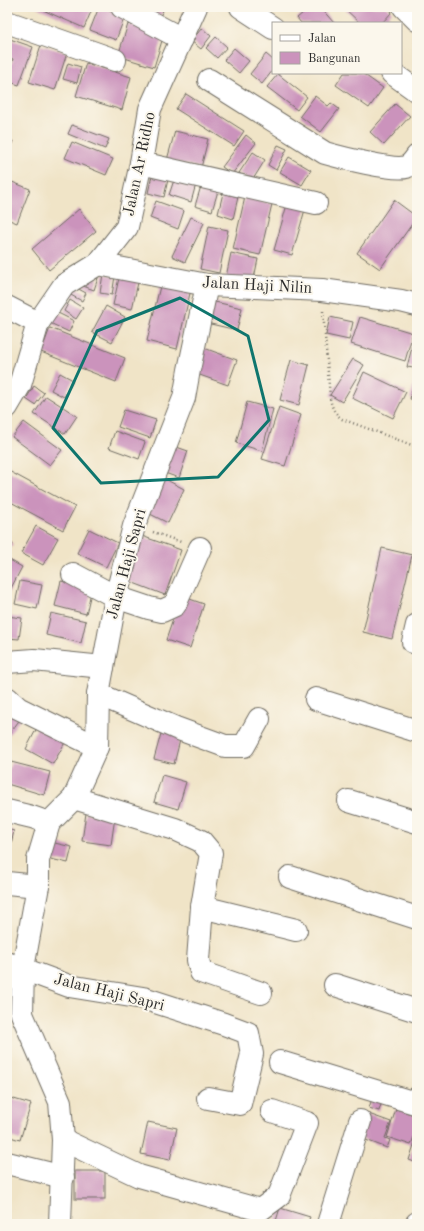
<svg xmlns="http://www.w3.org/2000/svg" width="424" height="1231" viewBox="0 0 424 1231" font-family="'Old Standard TT',serif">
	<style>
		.building { fill: #cb93bc }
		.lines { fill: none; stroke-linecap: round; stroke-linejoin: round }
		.minor-casing { stroke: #706c62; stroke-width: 24 }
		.path { stroke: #706c62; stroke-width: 2.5; stroke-dasharray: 1 3; stroke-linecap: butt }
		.minor { stroke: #fff; stroke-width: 22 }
		.marked { fill: none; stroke: #0f766e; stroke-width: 3; stroke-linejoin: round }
		.labels { text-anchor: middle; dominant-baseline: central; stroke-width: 4; stroke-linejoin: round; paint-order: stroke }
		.street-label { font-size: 16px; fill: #2b2b2b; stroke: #fbf7ec }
	</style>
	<rect width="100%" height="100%" fill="#fbf7ec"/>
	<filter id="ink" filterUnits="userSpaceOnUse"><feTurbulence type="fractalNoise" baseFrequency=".025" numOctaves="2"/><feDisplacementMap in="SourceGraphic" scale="8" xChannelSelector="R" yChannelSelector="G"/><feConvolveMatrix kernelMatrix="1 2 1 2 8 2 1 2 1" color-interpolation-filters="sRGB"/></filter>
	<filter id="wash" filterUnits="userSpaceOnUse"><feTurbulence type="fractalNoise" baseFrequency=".012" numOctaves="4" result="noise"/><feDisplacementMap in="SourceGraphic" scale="16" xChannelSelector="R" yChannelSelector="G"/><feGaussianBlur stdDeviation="0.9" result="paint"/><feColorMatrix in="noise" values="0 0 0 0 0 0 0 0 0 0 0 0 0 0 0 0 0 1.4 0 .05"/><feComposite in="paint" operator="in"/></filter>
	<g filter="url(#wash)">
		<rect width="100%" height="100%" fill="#f0e4c7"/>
		<g id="blocks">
			<g class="building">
				<polygon points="36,7 93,7 84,28"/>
				<polygon points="99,7 102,7 125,16 116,40 90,30"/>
				<polygon points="144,7 165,7 160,16"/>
				<polygon points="286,7 295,7 292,11"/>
				<polygon points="310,7 320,7 334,23 301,23 297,18"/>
				<polygon points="343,7 387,7 392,12 382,23 360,23"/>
				<polygon points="128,24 164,34 154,67 118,56"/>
				<polygon points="202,28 211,36 201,49 191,41"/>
				<polygon points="216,37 227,47 217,58 206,48"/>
				<polygon points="7,38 33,47 19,85 7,81 7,76 13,59 7,57"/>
				<polygon points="41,45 67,53 55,90 29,82"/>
				<polygon points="234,48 249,61 239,73 224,60"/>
				<polygon points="266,54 273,60 273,70 262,84 250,74"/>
				<polygon points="68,63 81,67 77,83 63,79"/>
				<polygon points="86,63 131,77 122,110 76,96"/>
				<polygon points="344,73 362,73 383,88 369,108 336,85"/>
				<polygon points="278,74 307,97 297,110 267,87"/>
				<polygon points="186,94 244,131 234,146 176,109"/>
				<polygon points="315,96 328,106 331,103 339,109 321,132 300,116"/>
				<polygon points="395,104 410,116 384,145 370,132"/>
				<polygon points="72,125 109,139 105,149 68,134"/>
				<polygon points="175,131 208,139 201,168 167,160"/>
				<polygon points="246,135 256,143 232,174 222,167"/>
				<polygon points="7,139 13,141 7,155"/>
				<polygon points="72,142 113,159 106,175 65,158"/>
				<polygon points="278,145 287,149 276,170 268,165"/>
				<polygon points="253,152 265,160 252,181 239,173"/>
				<polygon points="289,157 311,170 302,185 280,172"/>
				<polygon points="153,171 169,175 164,197 148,193"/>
				<polygon points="175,177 196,184 191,202 169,195"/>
				<polygon points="7,180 30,189 17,223 7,219"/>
				<polygon points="201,186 218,191 212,211 195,206"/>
				<polygon points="223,193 238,197 233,219 218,214"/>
				<polygon points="245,197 272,204 260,255 233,249"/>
				<polygon points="394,200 417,217 380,269 357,253"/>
				<polygon points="156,201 184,211 178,229 150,218"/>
				<polygon points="288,201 306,206 292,255 274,250"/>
				<polygon points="79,209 96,231 49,270 32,249"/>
				<polygon points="191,217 204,223 185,262 172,256"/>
				<polygon points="209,226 228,230 219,273 200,269"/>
				<polygon points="231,253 258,259 253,283 226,277"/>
				<polygon points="121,269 140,274 132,309 113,305"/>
				<polygon points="103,274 115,276 112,295 100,293"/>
				<polygon points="87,275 98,278 94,290 83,286"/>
				<polygon points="161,282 191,289 177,349 147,341"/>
				<polygon points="71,285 86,293 82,301 67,293"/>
				<polygon points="70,300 83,308 76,319 64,311"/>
				<polygon points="206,300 242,308 237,330 202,322"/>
				<polygon points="106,306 125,317 112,342 92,332"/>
				<polygon points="56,312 74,321 69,332 50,323"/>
				<polygon points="330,317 353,322 349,340 326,335"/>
				<polygon points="360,317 413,333 405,361 351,344"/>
				<polygon points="50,328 125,358 116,382 41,352"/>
				<polygon points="415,335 417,335 417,355 414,368 407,367"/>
				<polygon points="204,348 237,360 228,385 194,373"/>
				<polygon points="353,359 364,365 342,402 330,395"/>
				<polygon points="291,360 309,365 299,405 280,400"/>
				<polygon points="364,372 406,392 393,418 352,398"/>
				<polygon points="60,373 73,380 64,397 51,390"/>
				<polygon points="416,375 417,375 417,400 410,399"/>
				<polygon points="34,386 44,393 35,405 26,399"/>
				<polygon points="46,396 77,416 65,434 34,414"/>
				<polygon points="247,402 273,409 262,451 236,443"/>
				<polygon points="279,407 301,415 285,466 262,459"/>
				<polygon points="124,410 156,420 150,438 118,427"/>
				<polygon points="24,422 62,450 50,465 12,437"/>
				<polygon points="115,431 145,442 139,459 109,448"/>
				<polygon points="168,444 188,451 179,478 159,471"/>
				<polygon points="7,470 75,507 63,530 7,500"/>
				<polygon points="163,478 184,489 168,523 146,512"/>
				<polygon points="36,526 58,538 43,565 21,553"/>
				<polygon points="89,529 118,543 106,567 77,553"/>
				<polygon points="139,535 181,550 165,595 123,579"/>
				<polygon points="7,540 13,544 7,553"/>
				<polygon points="382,548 412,555 392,639 363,632"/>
				<polygon points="8,559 22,567 7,596 7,561"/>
				<polygon points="20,581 42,585 37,609 15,604"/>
				<polygon points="61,581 92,588 86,614 55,606"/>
				<polygon points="181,596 204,604 190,648 166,640"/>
				<polygon points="51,613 86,621 81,643 46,635"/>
				<polygon points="7,616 22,618 19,639 7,638"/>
				<polygon points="7,708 21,718 7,737"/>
				<polygon points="40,722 68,737 53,764 26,749"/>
				<polygon points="162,730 181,736 174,764 154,759"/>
				<polygon points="11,762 50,772 44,795 7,784 7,777"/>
				<polygon points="162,775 186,782 178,809 154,802"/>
				<polygon points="86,813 115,817 111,845 82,841"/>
				<polygon points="7,829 14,831 8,857 7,857"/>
				<polygon points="46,841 72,847 68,863 42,857"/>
				<polygon points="373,1095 383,1098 379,1111 369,1108"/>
				<polygon points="7,1097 31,1104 20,1140 7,1136"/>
				<polygon points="396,1109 417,1116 417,1128 411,1145 387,1137"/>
				<polygon points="366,1113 391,1122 385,1138 390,1140 387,1148 358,1137"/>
				<polygon points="148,1122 177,1128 170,1160 141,1154"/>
				<polygon points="417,1136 417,1163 409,1160"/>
				<rect x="75" y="1171" width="30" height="28"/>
				<polygon points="280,1208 310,1217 307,1224 275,1224"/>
			</g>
		</g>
	</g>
	<g filter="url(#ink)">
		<use href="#blocks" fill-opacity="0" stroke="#706c62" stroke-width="1"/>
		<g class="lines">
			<g class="minor-casing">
				<g id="minor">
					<polyline points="122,7 182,39"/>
					<polyline points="241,7 273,28"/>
					<polyline points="404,7 417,20"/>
					<polyline points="7,22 115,60"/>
					<polyline points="392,73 417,91"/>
					<path d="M209,80L325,153C339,157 394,171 406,167C411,165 414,160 417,156"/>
					<polyline points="141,163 316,203"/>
					<polyline points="98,264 207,285 322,290 401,301 417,305"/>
					<polyline points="7,307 38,323"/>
					<polyline points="7,407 20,385 38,323 64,285 98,264 127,227 141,163 150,109 196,7"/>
					<polyline points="73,574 116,597 149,608 162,611 175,605 200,548"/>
					<polyline points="413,642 417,625"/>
					<polyline points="7,662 34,660 103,667"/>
					<polyline points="98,694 176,728 225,746 244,746 259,719"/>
					<polyline points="7,698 18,708 97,747"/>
					<polyline points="316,699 417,731"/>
					<polyline points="74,798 175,829 201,841 211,853 202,907 198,960 201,972 261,993"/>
					<polyline points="349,801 417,822"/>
					<polyline points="7,811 32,817 49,823"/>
					<polyline points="290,877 417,918"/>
					<polyline points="7,883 38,886"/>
					<polyline points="202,907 296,930"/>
					<polyline points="7,963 69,986 143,998 224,1024 248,1033 252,1054 240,1104 208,1098"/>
					<polyline points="335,985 417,1011"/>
					<polyline points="280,1062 415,1103 417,1098"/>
					<polyline points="63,1140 139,1176 260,1210 279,1196 307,1123 272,1111"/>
					<polyline points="7,1163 63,1177"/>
					<polyline points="60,1224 63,1140 60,1102 22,1014 23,968 38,886 38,860 49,823 74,798 97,747 98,694 116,597 134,526 184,398 189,370 207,285"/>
					<polyline points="328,1224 360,1121"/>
					<polyline points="417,1224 417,1223"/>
				</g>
			</g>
			<g class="path">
				<path d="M323,311L330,398C332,408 334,413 342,419L417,447"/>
				<polyline points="153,532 181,542"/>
			</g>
			<use href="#minor" class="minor"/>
		</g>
	</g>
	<path class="marked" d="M180,298L248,336L269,420L218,477L101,483L53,428L97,331Z"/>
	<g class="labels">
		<g class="street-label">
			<text transform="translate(140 164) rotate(-78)">Jalan Ar Ridho</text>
			<text transform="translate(257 286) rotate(3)">Jalan Haji Nilin</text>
			<text transform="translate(127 564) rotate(-75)">Jalan Haji Sapri</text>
			<text transform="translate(109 993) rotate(14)">Jalan Haji Sapri</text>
		</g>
	</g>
	<rect width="424" height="1231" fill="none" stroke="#fbf7ec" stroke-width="24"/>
	<rect x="272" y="22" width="130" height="52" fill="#fbf7ec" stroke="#a8a59f"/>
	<rect x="280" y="35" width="20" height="6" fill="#ffffff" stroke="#a8a59f"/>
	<text x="308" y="42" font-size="12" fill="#2b2b2b">Jalan</text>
	<rect x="280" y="52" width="20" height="12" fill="#cb93bc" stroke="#a8a59f"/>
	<text x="308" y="62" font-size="12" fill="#2b2b2b">Bangunan</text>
</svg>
